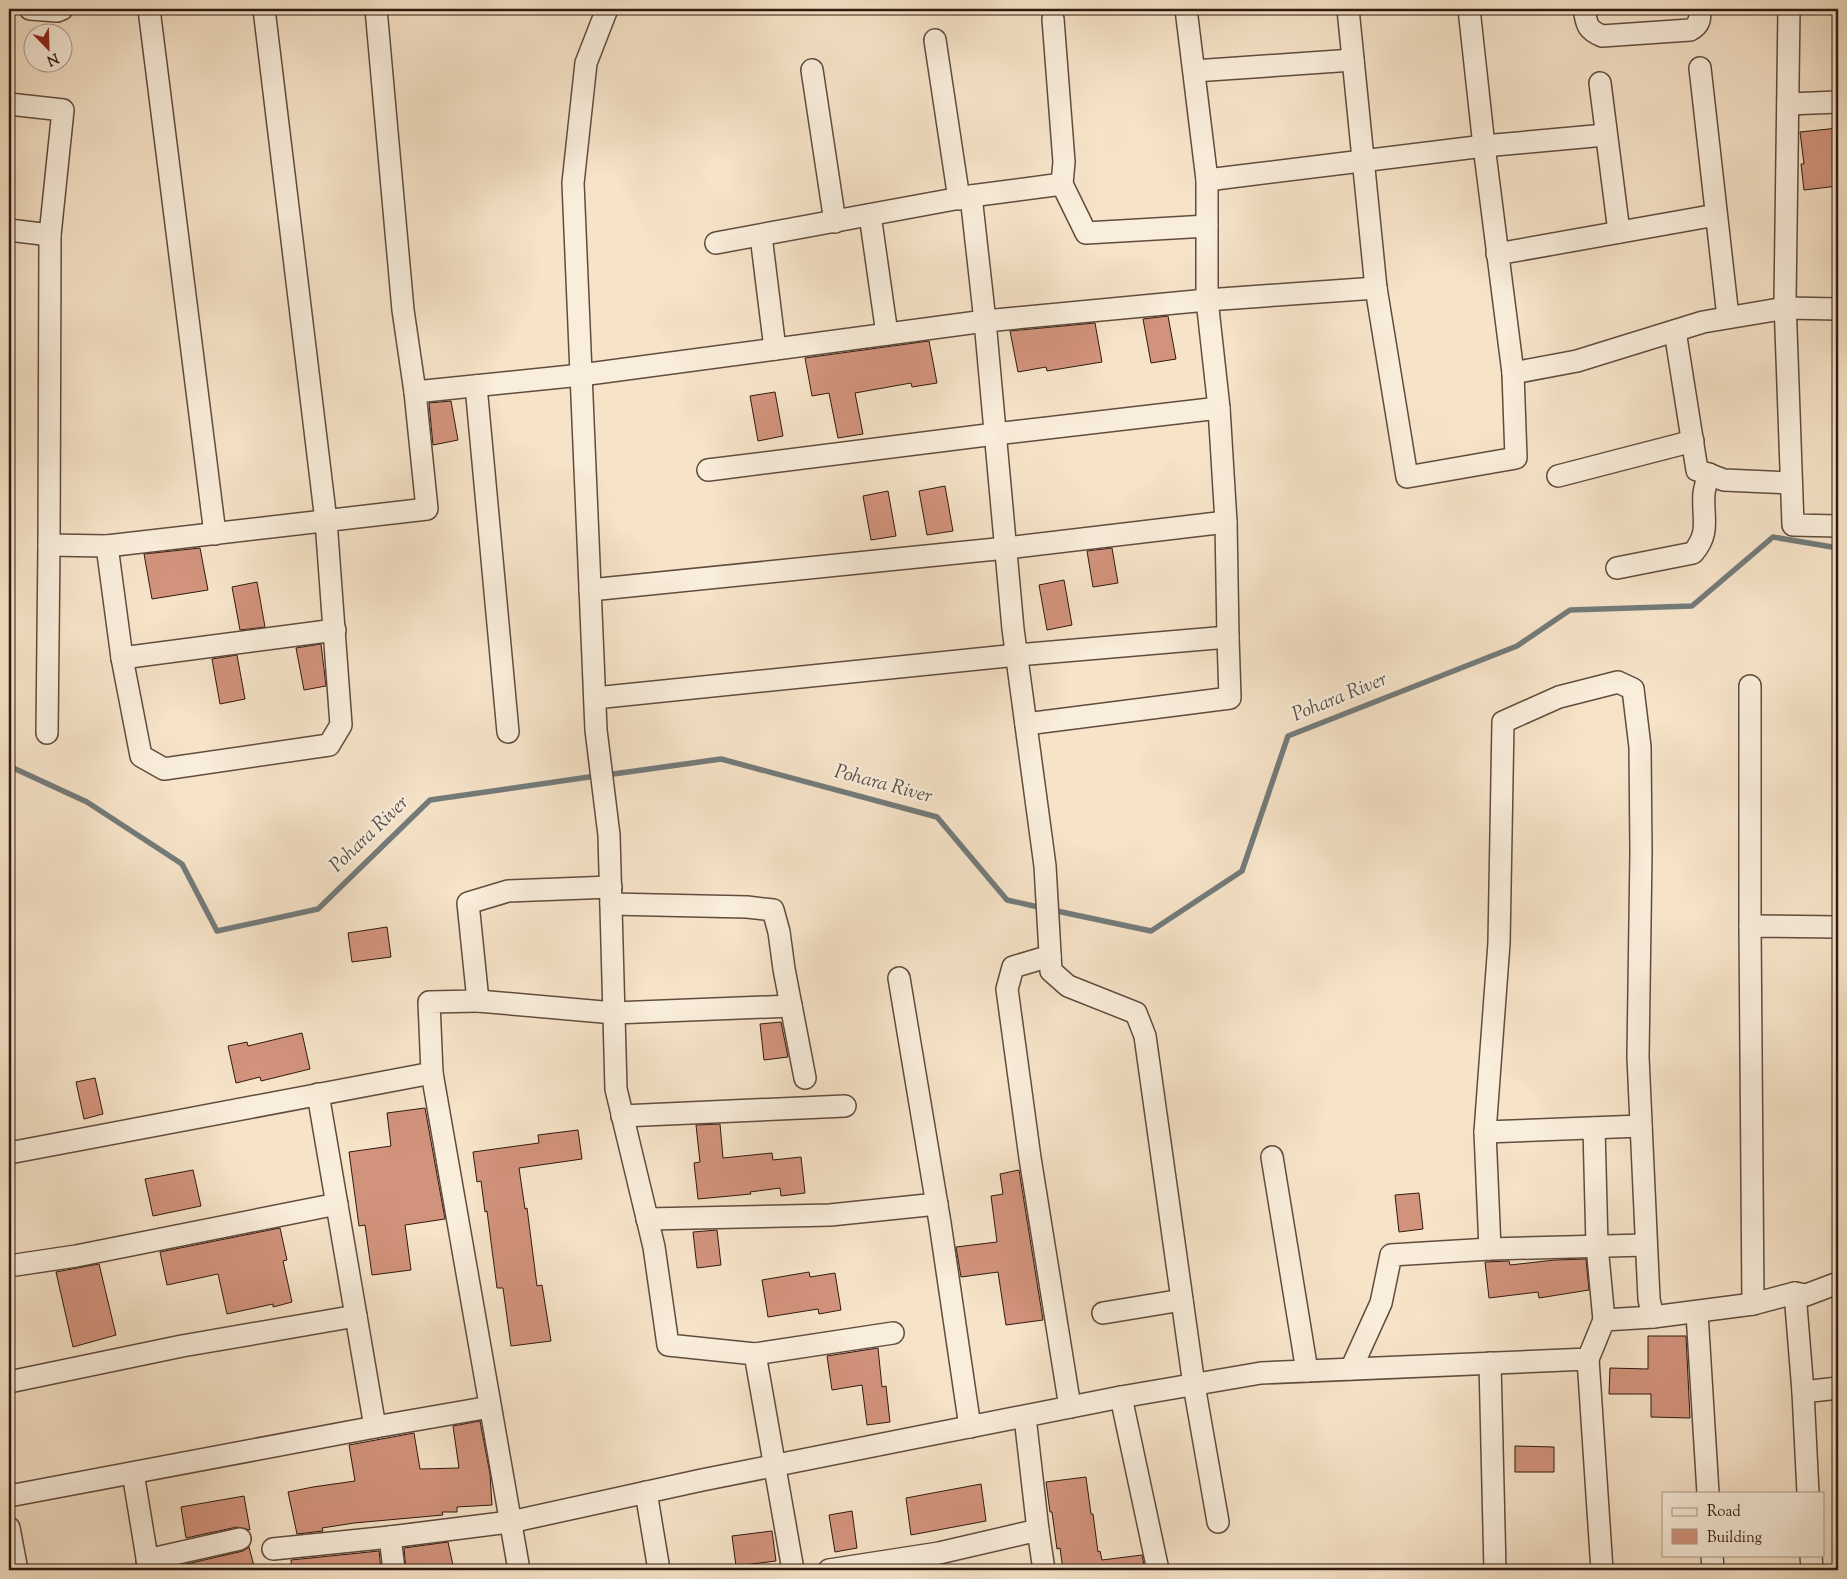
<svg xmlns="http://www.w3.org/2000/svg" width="1847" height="1579" viewBox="0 0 1847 1579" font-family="'Sorts Mill Goudy',serif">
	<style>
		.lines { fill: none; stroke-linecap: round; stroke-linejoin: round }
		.stream { stroke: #737b7a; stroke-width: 5.5 }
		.building { fill: #d2937c; stroke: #2f1a10 }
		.street-casing { stroke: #614c3e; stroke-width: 24 }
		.street { stroke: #f9eddb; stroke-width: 21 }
		.labels { text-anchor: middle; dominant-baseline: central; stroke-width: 4.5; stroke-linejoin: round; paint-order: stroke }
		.water-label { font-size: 20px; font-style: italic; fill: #57524e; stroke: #f9eddb }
	</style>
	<rect width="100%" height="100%" fill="#f6e3c8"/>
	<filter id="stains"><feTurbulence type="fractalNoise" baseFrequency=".004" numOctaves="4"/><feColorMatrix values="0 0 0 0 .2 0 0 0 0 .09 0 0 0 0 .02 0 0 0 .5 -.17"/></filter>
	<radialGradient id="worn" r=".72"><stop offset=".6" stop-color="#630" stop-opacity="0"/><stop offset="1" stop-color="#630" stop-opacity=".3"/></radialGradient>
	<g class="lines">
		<g class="stream">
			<polyline points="9,766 87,802 182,864 217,931 318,909 430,800 596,776"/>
			<polyline points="606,775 721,759 937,817 1007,900 1043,908"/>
			<polyline points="1052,910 1151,931 1242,871 1288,736 1517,646 1570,610 1692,606 1773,537 1838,548"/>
		</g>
	</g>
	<g class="building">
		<polygon points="1838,128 1838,186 1804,190 1801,164 1804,164 1800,132"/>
		<polygon points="1168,316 1176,359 1151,363 1143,319"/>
		<polygon points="1095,323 1102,362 1047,371 1046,367 1018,372 1010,331"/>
		<polygon points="929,341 937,383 912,387 911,383 855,393 863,434 838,438 829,393 812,396 805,358"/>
		<polygon points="775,392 783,436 758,441 750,396"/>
		<polygon points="451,401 458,440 433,445 429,403"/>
		<polygon points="945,486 953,531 927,535 919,491"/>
		<polygon points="888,491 896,536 871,540 863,496"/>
		<polygon points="200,548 208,590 152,599 144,554"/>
		<polygon points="1112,548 1118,583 1093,587 1087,551"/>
		<polygon points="1064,580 1072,625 1047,630 1039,585"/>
		<polygon points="257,582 265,627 240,630 232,587"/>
		<polygon points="321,644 326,686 304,690 296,648"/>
		<polygon points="237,655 245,699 220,704 212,659"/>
		<polygon points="387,927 391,957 352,962 348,933"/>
		<polygon points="781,1022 788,1057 764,1060 760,1024"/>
		<polygon points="302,1033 310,1069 261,1081 260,1077 236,1083 228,1046 247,1042 248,1046"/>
		<polygon points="95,1078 103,1114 84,1119 76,1082"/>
		<polygon points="425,1108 445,1219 405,1225 411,1270 372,1275 365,1225 359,1226 349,1152 391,1146 387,1113"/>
		<polygon points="720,1124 723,1158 772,1153 773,1160 801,1157 805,1193 781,1196 780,1188 750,1192 751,1194 698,1199 694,1163 700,1162 696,1125"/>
		<polygon points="578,1130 582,1159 519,1168 525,1209 527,1208 537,1286 542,1285 551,1341 511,1346 503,1288 497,1288 487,1211 485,1212 481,1181 477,1182 473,1152 539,1143 538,1135"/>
		<polygon points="193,1170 201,1206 153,1216 145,1179"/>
		<polygon points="1019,1170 1043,1320 1006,1325 998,1272 961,1277 956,1247 997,1242 991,1196 1003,1194 1000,1174"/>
		<polygon points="1419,1193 1423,1229 1399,1232 1395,1195"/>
		<polygon points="280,1228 287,1260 283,1261 292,1302 273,1307 273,1304 227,1314 218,1274 167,1285 160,1252"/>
		<polygon points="717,1230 721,1265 697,1268 693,1232"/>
		<polygon points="1586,1259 1589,1290 1539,1298 1538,1292 1489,1298 1485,1262 1509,1261 1510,1265 1555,1260"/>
		<polygon points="99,1264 116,1335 73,1347 56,1272"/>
		<polygon points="809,1272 810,1277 835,1273 841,1310 819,1314 818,1309 768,1317 762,1280"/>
		<polygon points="1648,1336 1686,1336 1690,1418 1651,1417 1651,1394 1609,1394 1610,1368 1648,1369"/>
		<polygon points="878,1348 882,1387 886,1386 890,1422 867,1425 862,1385 832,1390 827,1356"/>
		<polygon points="480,1421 490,1474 492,1505 457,1507 457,1512 442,1512 443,1515 354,1523 322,1528 323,1531 297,1534 288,1492 313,1487 355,1481 349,1445 414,1433 420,1469 459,1468 453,1426"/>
		<polygon points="1515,1446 1554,1447 1554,1472 1515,1472"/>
		<polygon points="1086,1477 1091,1514 1093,1514 1098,1552 1100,1551 1102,1560 1142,1555 1145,1570 1063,1570 1060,1548 1057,1549 1052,1512 1050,1512 1046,1482"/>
		<polygon points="981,1484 986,1521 911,1535 906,1498"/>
		<polygon points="244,1496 250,1530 237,1527 186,1538 181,1507"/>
		<polygon points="852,1511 857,1548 835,1552 829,1515"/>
		<polygon points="772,1531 776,1561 736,1566 732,1536"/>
		<polygon points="448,1542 454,1570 406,1570 404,1548"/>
		<polygon points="249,1547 255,1570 161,1570 243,1551"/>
		<polygon points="379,1551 381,1570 292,1570 291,1560"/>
	</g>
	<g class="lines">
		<g class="street-casing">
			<g id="street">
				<polyline points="30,9 57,11 62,9"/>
				<polyline points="149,9 215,534"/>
				<polyline points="376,9 403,310 415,392"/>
				<polyline points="607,9 586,63 573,183 596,730 609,835 616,1089 654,1247 668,1345 755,1354 793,1570"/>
				<polyline points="1348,9 1376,288 1407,477 1516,458 1513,373"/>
				<polyline points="1469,9 1484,146 1513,373 1577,361 1703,322 1786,308 1838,309"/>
				<path d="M1584,9C1587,24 1586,29 1602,36L1690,30C1700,25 1700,19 1700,9"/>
				<polyline points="1789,9 1785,301 1793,525 1838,526"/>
				<polyline points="1053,19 1064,162 1062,184 1086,233 1207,226"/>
				<polyline points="935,40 959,199"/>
				<polyline points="1700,68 1728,317"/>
				<polyline points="812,70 835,222"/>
				<polyline points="1194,71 1353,60"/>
				<polyline points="1600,83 1619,232"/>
				<polyline points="9,104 63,110 50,235"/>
				<polyline points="1788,104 1838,102"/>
				<polyline points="1207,180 1484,146 1605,135"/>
				<polyline points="971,196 985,321 1013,629 1045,866 1051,971 1068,986 1136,1013 1145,1036 1194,1385 1218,1522"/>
				<polyline points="870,215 887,334"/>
				<polyline points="9,230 50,235 49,545 107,546 427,509 415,392 581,375 985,321 1207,300 1376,288"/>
				<polyline points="761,236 775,349"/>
				<polyline points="716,243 971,196 1062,184"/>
				<polyline points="1497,254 1716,215"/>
				<polyline points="1675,331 1697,470 1724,480 1791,483"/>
				<polyline points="476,386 508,732"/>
				<polyline points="708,470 995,434 1219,408"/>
				<polyline points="1558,476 1693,441"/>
				<polyline points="107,546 122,658 141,756 164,769 329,745 341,725 326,521 264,9"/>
				<path d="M1617,568L1693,553C1711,532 1702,518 1704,493C1705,487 1707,480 1709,474"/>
				<polyline points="590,590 1006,548 1226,522"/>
				<polyline points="122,658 335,630"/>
				<polyline points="1750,686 1750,926"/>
				<polyline points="595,698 1017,655 1228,637 1226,522 1219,408 1207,300 1207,180 1186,9"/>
				<polyline points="1026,724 1230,698 1228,637"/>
				<polyline points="47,733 49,545"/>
				<polyline points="611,904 747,907 773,910 779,932 784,969 805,1078"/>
				<polyline points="1050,956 1013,967 1007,989 1030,1158 1070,1407"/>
				<polyline points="899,978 940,1223 970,1427"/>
				<polyline points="478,1001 614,1013 791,1006"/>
				<polyline points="318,1094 375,1427"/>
				<polyline points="622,1116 845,1106"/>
				<polyline points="1594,1128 1597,1246 1604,1320"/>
				<polyline points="1485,1132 1641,1126"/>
				<polyline points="9,1153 432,1073"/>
				<polyline points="1272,1157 1307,1371"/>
				<polyline points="647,1219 830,1215 937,1204"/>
				<polyline points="1490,1249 1485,1132 1499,943 1503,722 1559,697 1618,682 1633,689 1640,747 1641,852 1638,1057 1649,1299 1653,1317"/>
				<polyline points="9,1266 76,1256 337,1204"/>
				<polyline points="1795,1293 1803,1392 1808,1493"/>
				<polyline points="1753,1304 1750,926 1838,927"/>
				<polyline points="1103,1313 1182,1300"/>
				<polyline points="1697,1313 1708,1493"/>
				<polyline points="755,1354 893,1333"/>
				<polyline points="1588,1359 1602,1570"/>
				<polyline points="1490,1363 1495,1570"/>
				<polyline points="1351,1369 1381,1303 1391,1255 1490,1249 1646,1245"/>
				<polyline points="9,1382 182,1346 356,1316"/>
				<polyline points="1803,1392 1838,1388"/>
				<polyline points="1121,1397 1158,1570"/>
				<polyline points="1025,1417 1038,1530"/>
				<polyline points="133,1473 149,1570"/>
				<polyline points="646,1492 659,1570"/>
				<polyline points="9,1496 375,1427 490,1407"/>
				<polyline points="9,1528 17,1570"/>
				<polyline points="273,1549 390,1537"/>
				<polyline points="1712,1555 1713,1570"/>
				<polyline points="1811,1555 1812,1570"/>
				<polyline points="147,1560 240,1539"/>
				<polyline points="394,1570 390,1537 510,1522 702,1480 913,1438 1121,1397 1261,1373 1588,1359 1604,1320 1653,1317 1753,1304 1795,1293 1806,1295 1838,1283"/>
				<polyline points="519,1570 432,1073 429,1002 478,1001 468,903 508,891 611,887"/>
				<polyline points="829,1570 939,1553 1038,1530 1044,1570"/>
			</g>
		</g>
		<use href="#street" class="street"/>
	</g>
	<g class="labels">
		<g class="water-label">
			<text transform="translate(1340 698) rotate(-22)">Pohara River</text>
			<text transform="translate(883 785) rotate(15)">Pohara River</text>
			<text transform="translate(370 835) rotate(-44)">Pohara River</text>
		</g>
	</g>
	<rect width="1847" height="1579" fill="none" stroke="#f6e3c8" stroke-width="30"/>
	<rect x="10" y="10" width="1827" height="1559" fill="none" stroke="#2f1a10" stroke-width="2.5"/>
	<rect x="15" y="15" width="1817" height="1549" fill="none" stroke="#2f1a10"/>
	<rect x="1662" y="1492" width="162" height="65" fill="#f9eddb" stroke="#a8998a"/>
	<rect x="1672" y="1508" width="25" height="8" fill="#f9eddb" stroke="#a8998a"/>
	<text x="1707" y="1516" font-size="15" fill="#2f1a10">Road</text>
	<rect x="1672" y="1529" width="25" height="15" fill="#d2937c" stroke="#a8998a"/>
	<text x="1707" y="1542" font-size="15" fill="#2f1a10">Building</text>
	<g transform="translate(48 48) rotate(157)"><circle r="24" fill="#f9eddb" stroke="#a8998a"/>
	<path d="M0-4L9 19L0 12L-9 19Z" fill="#8f2418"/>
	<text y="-8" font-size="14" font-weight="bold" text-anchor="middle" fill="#2f1a10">N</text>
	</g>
	<rect width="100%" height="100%" filter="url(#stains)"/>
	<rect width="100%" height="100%" fill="url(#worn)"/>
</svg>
